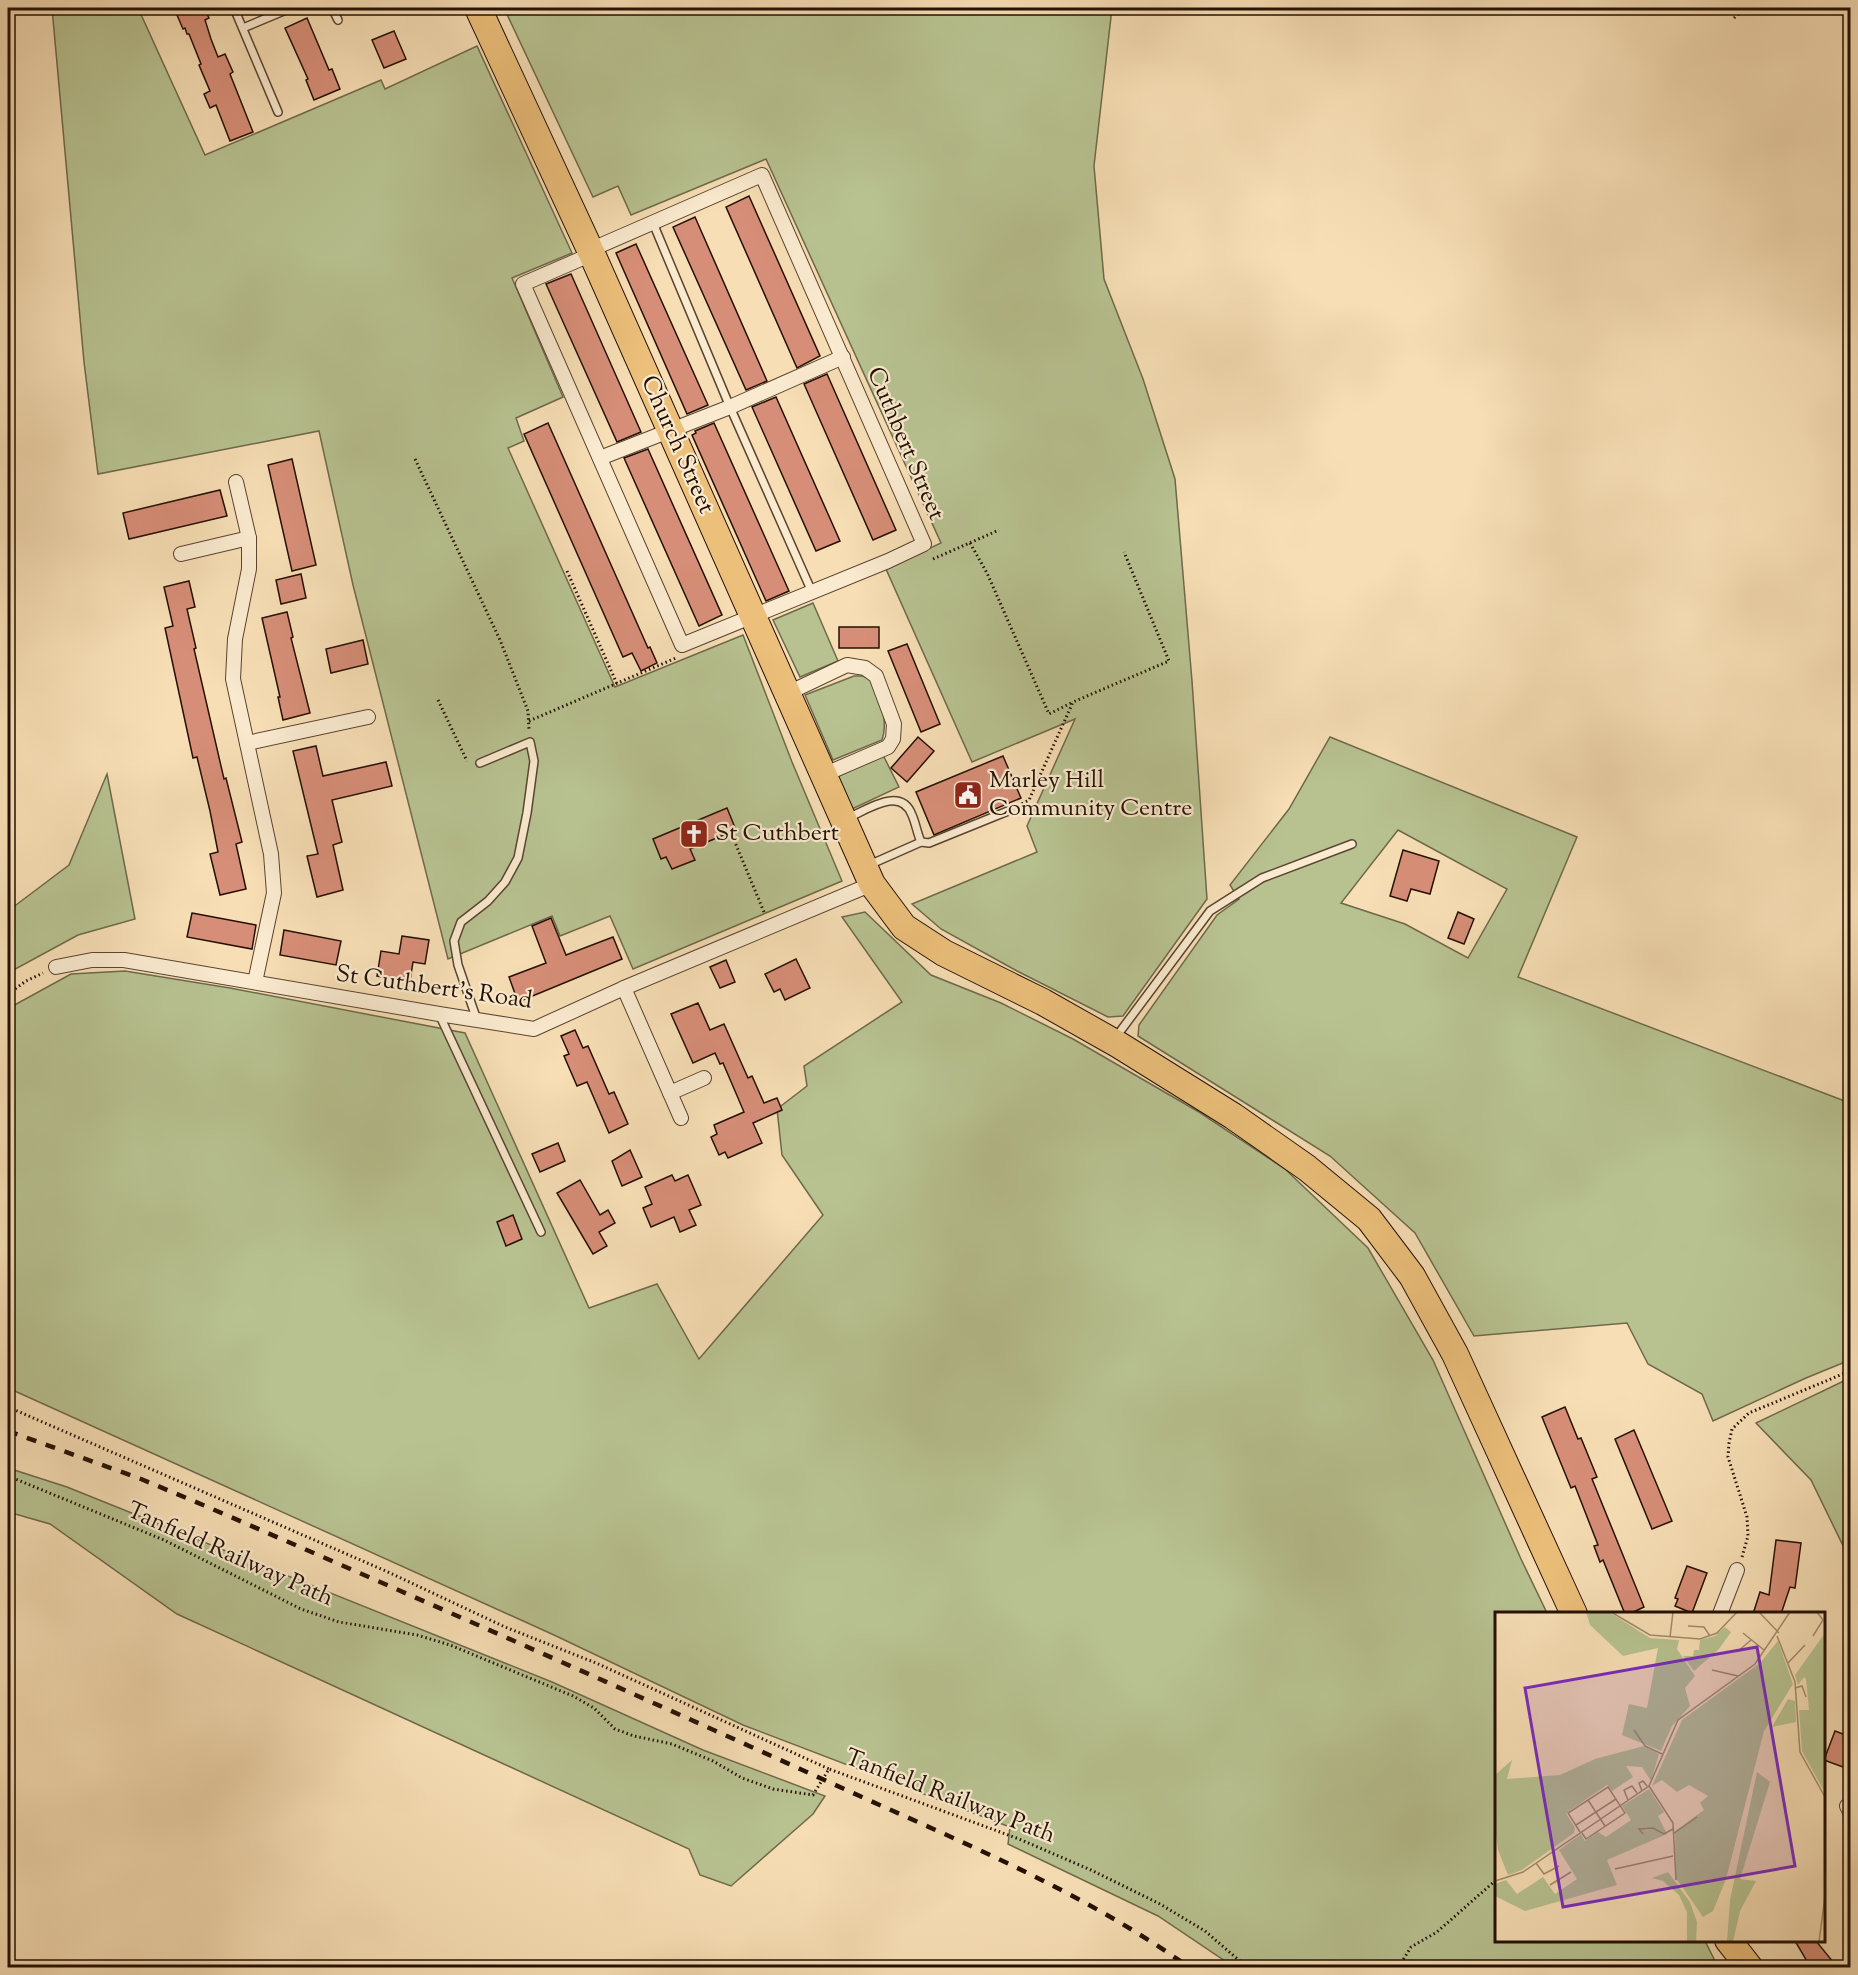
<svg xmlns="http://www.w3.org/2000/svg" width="1858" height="1975" viewBox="0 0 1858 1975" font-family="'Sorts Mill Goudy',serif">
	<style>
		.green { fill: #b8c291; stroke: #6e694a; stroke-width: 1.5; fill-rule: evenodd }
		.building { fill: #d78e78; stroke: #241003; stroke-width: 1.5 }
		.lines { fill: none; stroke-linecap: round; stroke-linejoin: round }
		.lane-casing { stroke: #594430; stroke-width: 10 }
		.street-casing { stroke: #594430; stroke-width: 16 }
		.highway-casing { stroke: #241003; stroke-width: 28 }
		.path { stroke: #241003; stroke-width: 3; stroke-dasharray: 1.5 3; stroke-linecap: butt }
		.lane { stroke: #faeacf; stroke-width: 7 }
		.street { stroke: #faeacf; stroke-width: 14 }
		.highway { stroke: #ecbf7a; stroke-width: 26 }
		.rail { stroke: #241003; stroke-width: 4.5; stroke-dasharray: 10 10; stroke-linecap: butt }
		.labels { text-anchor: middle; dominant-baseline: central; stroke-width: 4.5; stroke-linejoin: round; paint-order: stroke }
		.street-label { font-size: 24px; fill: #241003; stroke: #faeacf }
		.poi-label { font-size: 24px; fill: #241003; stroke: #faeacf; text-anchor: start }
		.inset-road { fill: none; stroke: #a38c6e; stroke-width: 1.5 }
		.view { fill: #7b2cbf; fill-opacity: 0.15; stroke: #7b2cbf; stroke-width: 3 }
		.inset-edge { fill: none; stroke: #241003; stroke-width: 3 }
	</style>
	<rect width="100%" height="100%" fill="#f7deb5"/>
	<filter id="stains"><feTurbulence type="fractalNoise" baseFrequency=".00333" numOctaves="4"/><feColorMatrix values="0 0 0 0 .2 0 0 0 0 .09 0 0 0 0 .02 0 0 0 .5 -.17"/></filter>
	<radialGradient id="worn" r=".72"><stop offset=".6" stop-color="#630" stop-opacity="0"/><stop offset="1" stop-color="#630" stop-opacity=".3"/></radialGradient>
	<g class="green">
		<polygon points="52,8 138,8 205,155 381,80 385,89 477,46 572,253 512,278 563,397 516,418 524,441 508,448 615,687 743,635 792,762 842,881 633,969 610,916 560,936 552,916 448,959 353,585 319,431 98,474 84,362"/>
		<polygon points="504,8 1112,8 1094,166 1104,279 1143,379 1175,479 1192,681 1207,899 1123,1016 1108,1017 1017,971 941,929 912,904 1037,852 1027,826 1075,719 972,762 886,569 941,543 766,159 631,215 618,186 593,197"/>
		<polygon points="813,603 838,661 800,677 773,620"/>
		<path d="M854,676H863L871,680C879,702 889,718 882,740L833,760L805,695Z"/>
		<path d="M1330,737L1577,837L1518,977L1850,1103V1360L1806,1378L1713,1421L1702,1394L1648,1364L1627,1323L1474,1336L1415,1233L1330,1156L1138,1036L1139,1025L1217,915L1239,899L1230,885L1289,809ZM1398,830L1507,889L1468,958L1405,924L1341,903Z"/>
		<polygon points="883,755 899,787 852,809 837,777"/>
		<polygon points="107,774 135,919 78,935 8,973 8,911 69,865"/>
		<polygon points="865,912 931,975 1001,1003 1073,1039 1199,1112 1285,1169 1368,1248 1433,1360 1521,1559 1547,1613 1496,1614 1496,1940 1705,1941 1718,1967 1234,1967 1158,1916 1008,1844 1010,1827 743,1725 554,1635 8,1388 9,1008 71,974 125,971 230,988 465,1033 589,1308 657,1284 699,1359 823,1215 782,1155 777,1109 807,1086 804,1066 902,1002 842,917"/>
		<polygon points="1850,1378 1850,1560 1811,1480 1756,1423"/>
		<polygon points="8,1468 67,1487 552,1682 703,1750 825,1796 813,1814 731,1886 700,1875 689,1849 177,1614 50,1524 8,1512"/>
	</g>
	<g class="building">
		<polygon points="174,8 204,8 209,18 205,20 211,39 218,57 225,54 233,72 230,74 253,132 230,141 216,105 210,108 204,94 210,91 199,65 201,64 189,34 187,34 185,28 183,29"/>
		<polygon points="307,18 329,70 332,69 340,89 314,100 306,80 308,79 285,28"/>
		<polygon points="394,31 406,59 384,68 372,40"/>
		<polygon points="749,196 820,356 797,368 726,207"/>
		<polygon points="695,217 767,381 746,390 673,227"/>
		<polygon points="636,244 708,405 687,414 616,253"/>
		<polygon points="571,274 641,432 617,442 546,284"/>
		<polygon points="827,374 896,530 873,540 804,384"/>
		<polygon points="776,397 840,541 816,551 752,407"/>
		<polygon points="548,423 648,648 650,647 657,663 641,671 632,653 623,657 524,434"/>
		<polygon points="714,423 789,591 766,601 692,435 696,433 695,431"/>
		<polygon points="648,449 722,615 699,626 624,458"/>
		<polygon points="292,459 316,565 292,571 268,465"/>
		<polygon points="220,490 227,516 129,539 123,513"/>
		<polygon points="301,574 306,598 281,604 276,580"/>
		<polygon points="189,581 195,607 187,609 196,648 194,649 224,779 226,778 242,842 236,844 246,889 220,895 210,854 218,852 210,811 197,757 193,758 165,628 173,626 164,587"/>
		<polygon points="287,612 293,637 291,638 310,713 283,720 278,697 280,697 262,618"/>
		<rect x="839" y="627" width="40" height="21"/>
		<polygon points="363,640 368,664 331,673 326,649"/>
		<polygon points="907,644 940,724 921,732 888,651"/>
		<polygon points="918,737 934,751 907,782 891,768"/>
		<polygon points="316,746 323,776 386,762 392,786 332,800 342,842 333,845 343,890 317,897 307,856 318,854 293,751"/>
		<polygon points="1003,756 1021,798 934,835 916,792"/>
		<polygon points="727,808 736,830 690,849 695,860 672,869 666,857 661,859 653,839"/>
		<polygon points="1403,850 1439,861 1430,894 1411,889 1407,901 1390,896"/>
		<polygon points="1458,912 1474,919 1464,944 1448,938"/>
		<polygon points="192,913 256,925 252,949 187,937"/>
		<polygon points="551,918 566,955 613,937 622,959 518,1002 509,977 546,963 532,926"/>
		<polygon points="284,930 341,941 336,965 280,955"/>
		<polygon points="402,936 429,940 425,964 413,962 410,981 377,976 381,951 399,954"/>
		<polygon points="796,959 810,988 785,1000 780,989 774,992 765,974"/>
		<polygon points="726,960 735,982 720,988 710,967"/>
		<polygon points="698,1003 710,1030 724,1024 748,1078 752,1076 764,1103 777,1098 782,1110 753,1123 762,1143 728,1158 725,1152 719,1155 711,1137 717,1134 714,1125 744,1112 723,1063 720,1064 715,1053 693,1063 671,1014"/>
		<polygon points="575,1030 583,1048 588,1046 609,1094 614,1092 628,1124 609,1133 587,1082 577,1086 564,1056 569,1054 561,1036"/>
		<polygon points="558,1143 565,1161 540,1172 532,1154"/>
		<polygon points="630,1150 642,1177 622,1186 612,1161"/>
		<polygon points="672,1175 675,1181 688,1175 701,1205 689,1210 696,1225 680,1232 674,1217 651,1227 643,1208 652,1204 645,1187"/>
		<polygon points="580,1180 600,1215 608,1210 615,1223 599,1232 607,1246 593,1254 557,1193"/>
		<polygon points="513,1215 522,1239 506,1246 497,1222"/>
		<polygon points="1565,1407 1578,1439 1581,1438 1597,1477 1592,1479 1644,1607 1629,1614 1625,1614 1603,1560 1600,1562 1594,1546 1598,1545 1575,1486 1571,1488 1542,1417"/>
		<polygon points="1634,1430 1672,1521 1652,1529 1615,1439"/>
		<polygon points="1776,1540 1801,1543 1795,1588 1790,1587 1781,1614 1753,1614 1760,1592 1769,1595"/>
		<polygon points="1687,1566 1707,1573 1692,1613 1675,1606 1678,1599 1675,1598"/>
		<polygon points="1835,1731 1851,1737 1851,1770 1824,1760"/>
		<polygon points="1795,1941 1816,1941 1838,1968 1811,1968"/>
	</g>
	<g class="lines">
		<g class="lane-casing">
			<g id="lane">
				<polyline points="234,8 278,112"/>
				<polyline points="332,8 338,20"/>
				<polyline points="243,28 291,8"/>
				<polyline points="653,223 730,407 812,592"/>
				<path d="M848,818C868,809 901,786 912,815C916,824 917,833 921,842L869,865"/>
				<polyline points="921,842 929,843 1008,811"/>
				<polyline points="439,1014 541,1232"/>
				<polyline points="477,1020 458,965 454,941 461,922 488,901 505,882 518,858 527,813 534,761 530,742 480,763"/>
				<polyline points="1116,1037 1210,911 1262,878 1352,844"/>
			</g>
		</g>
		<g class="street-casing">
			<g id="street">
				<polyline points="590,250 762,175 924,544 888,561 682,645 523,284 592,254"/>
				<polyline points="600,458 730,407 843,357"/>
				<polyline points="236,482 249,538 249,569 235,639 233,679 271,854 274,893 255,982"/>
				<polyline points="181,554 249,538"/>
				<polyline points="786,694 847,665 865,668 876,676 894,724 893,739 888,747 823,775"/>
				<polyline points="247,743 368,717"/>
				<polyline points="56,967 92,960 124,960 439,1014 534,1029 624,988 872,884"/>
				<polyline points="624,988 681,1118"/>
				<polyline points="670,1093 704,1078"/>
				<polyline points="1720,1614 1737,1570"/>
				<polyline points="1847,1806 1850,1812"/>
			</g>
		</g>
		<g class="highway-casing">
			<g id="highway">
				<polyline points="478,8 592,254 872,884 904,927 944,953 1043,1002 1119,1045 1233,1116 1307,1168 1369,1219 1412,1276 1455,1354 1574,1614"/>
				<polyline points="1728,1940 1750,1968"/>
			</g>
		</g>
		<g class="path">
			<polyline points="1734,18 1745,8"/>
			<polyline points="415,459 500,640 528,711 529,730"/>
			<polyline points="970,543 987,573 1049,714 1071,703"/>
			<polyline points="933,559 999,530"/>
			<polyline points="567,571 617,684"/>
			<polyline points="438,700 467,761"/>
			<polyline points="529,721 676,658"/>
			<polyline points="1018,806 1029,800 1073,702 1169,661 1124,552"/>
			<polyline points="734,840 764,912"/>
			<polyline points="8,994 26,981 43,973"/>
			<polyline points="8,1407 388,1572 505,1627 596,1663 829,1769"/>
			<polyline points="8,1476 164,1540 301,1609 339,1622 417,1635 450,1645 573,1696 594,1708 615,1729 634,1736 672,1744 713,1761 742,1778 773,1789 813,1795 829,1769 1019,1839 1091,1870 1160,1904 1205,1931 1248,1968"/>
			<polyline points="1742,1557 1748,1536 1747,1517 1728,1457 1729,1443 1732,1429 1749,1413 1850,1371"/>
			<polyline points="1401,1968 1403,1960 1411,1947 1437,1932 1496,1880"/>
		</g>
		<use href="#lane" class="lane"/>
		<use href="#street" class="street"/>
		<use href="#highway" class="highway"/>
		<path class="rail" d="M8,1431L141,1479L203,1505C409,1594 615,1685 820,1778C946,1836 1077,1887 1190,1968"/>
	</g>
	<defs>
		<g id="civic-square" transform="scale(1.5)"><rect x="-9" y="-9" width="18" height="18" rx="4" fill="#8f2418" stroke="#faeacf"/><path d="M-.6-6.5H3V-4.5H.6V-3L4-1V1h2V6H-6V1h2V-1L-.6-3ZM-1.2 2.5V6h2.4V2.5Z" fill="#fff"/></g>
		<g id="church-square" transform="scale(1.5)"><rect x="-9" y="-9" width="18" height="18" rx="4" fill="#8f2418" stroke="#faeacf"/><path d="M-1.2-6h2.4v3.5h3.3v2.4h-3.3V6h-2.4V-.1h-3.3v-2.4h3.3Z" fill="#fff"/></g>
	</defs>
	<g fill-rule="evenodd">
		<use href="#civic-square" x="968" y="795"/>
		<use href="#church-square" x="694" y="834"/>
	</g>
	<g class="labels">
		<g class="street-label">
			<text transform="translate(905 444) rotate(67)">Cuthbert Street</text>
			<text transform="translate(677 445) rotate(66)">Church Street</text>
			<text transform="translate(434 988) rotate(8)">St Cuthbert's Road</text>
			<text transform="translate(230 1555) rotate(24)">Tanfield Railway Path</text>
			<text transform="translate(950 1797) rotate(21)">Tanfield Railway Path</text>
		</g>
		<g class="poi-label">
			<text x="989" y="781">Marley Hill<tspan x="989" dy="28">Community Centre</tspan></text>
			<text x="715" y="834">St Cuthbert</text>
		</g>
	</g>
	<g transform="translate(1495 1612)">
		<rect width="330" height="330" fill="#f7deb5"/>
		<path d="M91,0H114L155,26L184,28L182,37L200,64L190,76L195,94L177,114L166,139L127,123L134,92L152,96L163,36L128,44L95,13ZM230,15L236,20L224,37L199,59L188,44H198L199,38H204L205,28L220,24ZM330,21V181L307,139L304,98H314L311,67L309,65L303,73L300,63ZM283,29L298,72L269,119L231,267L218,299L208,305L181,266L180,219L209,198L205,191L213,184L194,173L182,180L167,168L157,174L187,108L265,51ZM293,87L300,89L301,110L277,115ZM149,134L164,142L156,169L147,155L131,154L138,165L117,179L112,173L71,201L80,216L79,221L27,258L13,263L3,238L0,217V163L17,148L12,167L65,163L100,147ZM262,160L275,170L245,267L261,269L245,299L238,330H232L235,288ZM154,177L169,200L163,204L172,222L112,248L122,273L30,299L0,284V272L11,268L22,282L48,265L60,282L82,267L64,238L86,222L90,229L103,220L111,225L136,208L127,194ZM173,260L195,290L202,310L201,330H192V300L184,283L168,269L157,266Z" fill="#b8c291"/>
		<path class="inset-road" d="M116,0L155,23L205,27L222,21L242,0M264,0L284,21M193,14L209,15L215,24M248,21L269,38M282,24L300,70L305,140L330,185M318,24L328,8L322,0M175,25L178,0M242,40L256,28M293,51L310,33M217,58L243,64M300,76L307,74L311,85M139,118L150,134L167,142M154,174L178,211L181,268M147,179L144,171L148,169L152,174M93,188L110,214M133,188L129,178L137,174L142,181M81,213L121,187M85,220L73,201L113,175L130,201L91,227L87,221M148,222L144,217L158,216L169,222L178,217M178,222L202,205M41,251L49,262L64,254M120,257L178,244M0,269L28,260L154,174L183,108L260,52L295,0M55,273L76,260M324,330L330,284"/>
		<path class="view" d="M262,35L300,254L68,295L30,76Z"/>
		<rect width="330" height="330" class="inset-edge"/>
	</g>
	<rect width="1858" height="1975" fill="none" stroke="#f7deb5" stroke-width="30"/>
	<rect x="9" y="9" width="1840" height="1957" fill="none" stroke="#241003" stroke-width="3"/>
	<rect x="15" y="15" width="1828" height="1945" fill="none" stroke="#241003" stroke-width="1.5"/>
	<rect width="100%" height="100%" filter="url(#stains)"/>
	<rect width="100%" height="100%" fill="url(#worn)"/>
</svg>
